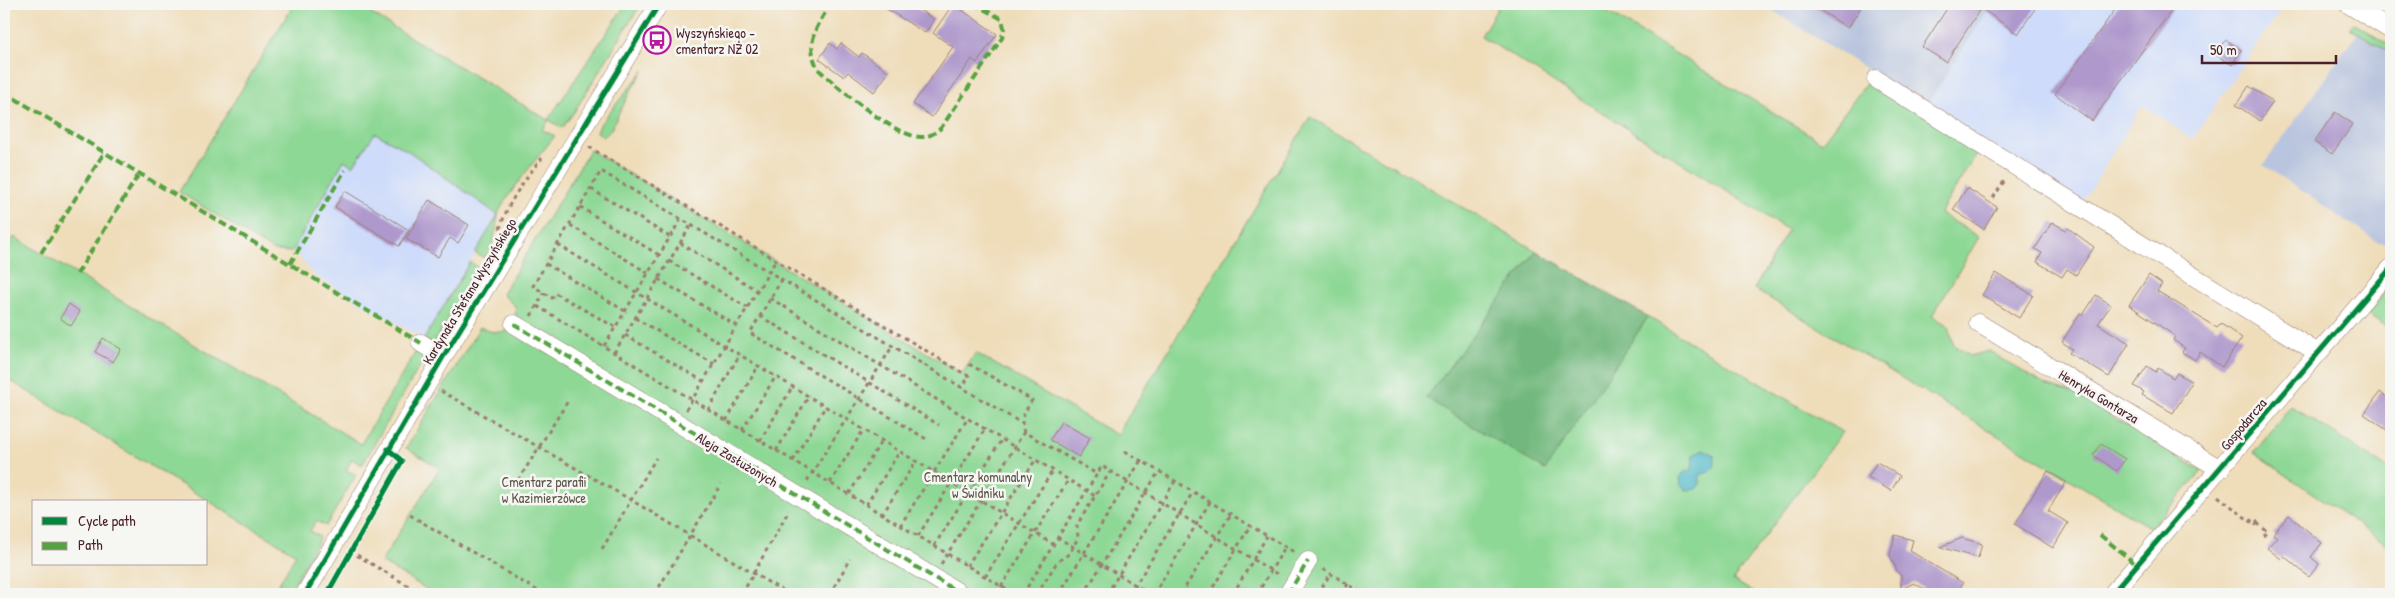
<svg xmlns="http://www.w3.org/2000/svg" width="2395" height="598" viewBox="0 0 2395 598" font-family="'Patrick Hand',sans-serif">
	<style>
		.built { fill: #cedbfa }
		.industrial { fill: #b9c5de }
		.green { fill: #8ed895; stroke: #6c7c60 }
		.forest { fill: #72b87e; stroke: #5e6c54 }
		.water { fill: #4ab6c7; stroke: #4a6a79 }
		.building { fill: #af99cc }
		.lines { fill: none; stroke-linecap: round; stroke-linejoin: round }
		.minor-casing { stroke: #9c7e72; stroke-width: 19 }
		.path { stroke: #9c7e72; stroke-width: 3; stroke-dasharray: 4 4; stroke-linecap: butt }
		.minor { stroke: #fff; stroke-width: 18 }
		.quiet { stroke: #56a243; stroke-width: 4; stroke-dasharray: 8 4; stroke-linecap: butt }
		.cycleway-casing { stroke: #f6f6f2; stroke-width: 8 }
		.cycleway { stroke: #00873e; stroke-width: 5 }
		.labels { text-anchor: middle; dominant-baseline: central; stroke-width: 5; stroke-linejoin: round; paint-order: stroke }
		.poi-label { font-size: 14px; fill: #4a1f2b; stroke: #f6f6f2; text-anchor: start }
		.street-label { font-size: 14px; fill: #4a1f2b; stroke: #f6f6f2 }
		.park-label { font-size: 14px; fill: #5e564b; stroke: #f6f6f2 }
	</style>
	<rect width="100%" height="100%" fill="#f6f6f2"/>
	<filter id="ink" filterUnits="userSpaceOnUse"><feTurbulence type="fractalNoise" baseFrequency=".02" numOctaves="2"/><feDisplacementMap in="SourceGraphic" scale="10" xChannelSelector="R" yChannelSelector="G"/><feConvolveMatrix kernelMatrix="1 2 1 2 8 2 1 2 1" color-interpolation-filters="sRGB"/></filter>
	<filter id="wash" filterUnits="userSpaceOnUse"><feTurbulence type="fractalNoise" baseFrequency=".0096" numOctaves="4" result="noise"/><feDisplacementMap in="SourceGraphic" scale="20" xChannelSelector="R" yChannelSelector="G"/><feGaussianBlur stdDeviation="1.12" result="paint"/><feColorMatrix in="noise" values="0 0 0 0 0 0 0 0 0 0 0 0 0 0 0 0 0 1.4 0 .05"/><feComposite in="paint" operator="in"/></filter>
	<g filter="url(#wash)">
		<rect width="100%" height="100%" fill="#efddba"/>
		<g class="built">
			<polygon points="1992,4 2285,4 2192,139 2142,105 2083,202 1926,106"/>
			<polygon points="375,132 410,152 498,215 424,339 313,275 300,257 292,252 344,160 353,165"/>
		</g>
		<g class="industrial">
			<polygon points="1762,4 1992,4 1926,106"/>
			<polygon points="2358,32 2391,53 2391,238 2387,243 2378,242 2263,165"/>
		</g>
		<g class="green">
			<path d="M294,4H355L548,120L626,4H641L574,112L562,128L549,120L542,130L555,136C545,148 500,203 498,215C496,230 494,244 485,258L475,253L498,215L410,152L375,133L353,166L344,160L292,252L274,251L179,192Z"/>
			<polygon points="1500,4 1594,4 1822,142 1869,80 1979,150 1940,213 1979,237 1932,316 1949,326 1953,344 1970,356 1989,351 2045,385 2075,394 2202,471 2151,528 1754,289 1788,230 1481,36"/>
			<polygon points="2353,23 2391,46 2391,53 2350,28"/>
			<polygon points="644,70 630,92 610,131 604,137 597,132 601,123"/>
			<path d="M1310,117L1842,432L1733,580L1756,594H435L381,562L440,468L406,448L480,327C500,338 521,332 515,306L502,294L590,150L962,374L976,353L1117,435Z"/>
			<polygon points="14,237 361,444 418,348 427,354 362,465 352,459 346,470 356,475 326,526 316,521 310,531 320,537 288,594 273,594 296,554 4,377 4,254"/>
			<polygon points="470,262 479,268 433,344 424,339"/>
			<polygon points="2391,286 2391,322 2388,327 2367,314"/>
			<polygon points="2291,406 2391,470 2391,547 2254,453"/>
		</g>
		<polygon class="forest" points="1536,251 1648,317 1545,470 1426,398"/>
		<polygon class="water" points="1703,449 1714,455 1715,466 1709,472 1700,475 1700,484 1696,489 1686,490 1681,485 1680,478 1684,472 1692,470 1693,455"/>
		<g id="blocks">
			<g class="building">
				<polygon points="879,4 910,4 934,19 925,33"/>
				<polygon points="953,4 997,34 977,63 972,59 932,117 913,104 953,47 933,33"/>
				<polygon points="1810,4 1863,4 1848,28"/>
				<polygon points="1950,4 2038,4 2018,34 1981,8 1946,62 1922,47"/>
				<polygon points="2119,4 2176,4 2092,121 2055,94"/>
				<polygon points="2226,40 2241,50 2232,65 2216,55"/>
				<polygon points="830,43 837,49 841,43 859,57 862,53 889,72 874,92 848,72 844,77 819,59"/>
				<polygon points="2249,86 2273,102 2260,121 2236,105"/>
				<polygon points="2335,112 2353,124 2332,154 2314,142"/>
				<polygon points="1967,188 1997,207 1984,229 1953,210"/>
				<polygon points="345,191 409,230 399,246 335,207"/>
				<polygon points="429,200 469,225 458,243 450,238 438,257 406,239"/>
				<polygon points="2052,222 2066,230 2068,228 2094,247 2076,275 2067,269 2062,277 2037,262 2042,253 2035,249"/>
				<polygon points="1996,273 2033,295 2019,318 1982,295"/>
				<polygon points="2149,275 2162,284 2157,291 2217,328 2221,324 2242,338 2222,367 2200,352 2195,360 2182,352 2185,348 2173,340 2175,336 2129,305"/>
				<polygon points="2096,295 2111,305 2098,324 2129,343 2109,377 2069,353 2072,349 2062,342 2080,313 2083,315"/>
				<polygon points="69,304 80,312 71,326 60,318"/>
				<polygon points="103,338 121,349 113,362 95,352"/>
				<polygon points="2147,366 2156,372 2158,368 2173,378 2177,373 2192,382 2173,413 2142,395 2144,392 2134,386"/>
				<polygon points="2380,392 2391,401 2391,433 2364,414"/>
				<polygon points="1061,422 1090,438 1079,457 1050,440"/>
				<polygon points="2101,444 2125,459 2117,471 2093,455"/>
				<polygon points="1877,462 1900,476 1891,491 1868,477"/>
				<polygon points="2048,471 2066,482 2048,511 2068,523 2053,548 2015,524"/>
				<polygon points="2289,515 2322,543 2311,557 2319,564 2309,577 2284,556 2281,559 2267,548 2277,537 2273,534"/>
				<polygon points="1895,535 1913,540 1910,551 1963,583 1956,594 1933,594 1914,583 1901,589 1901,575 1898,573 1890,555"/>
				<polygon points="1962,538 1982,544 1978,558 1940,547"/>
			</g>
		</g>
	</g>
	<g filter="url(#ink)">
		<use href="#blocks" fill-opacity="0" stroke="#9c7e72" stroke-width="1"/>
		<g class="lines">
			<g class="minor-casing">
				<g id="minor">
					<polyline points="2348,4 2391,30"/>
					<path d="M1876,79C2022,172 2171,262 2318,353"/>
					<polyline points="1978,323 2220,469"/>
					<polyline points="514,324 961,594"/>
					<polyline points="421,343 443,357"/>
					<polyline points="305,594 443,357 659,4"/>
					<polyline points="1288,594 1308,561"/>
					<polyline points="2112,594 2391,268"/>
				</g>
			</g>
			<g class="path">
				<polyline points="589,147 963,373 969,376 962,388"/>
				<polyline points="591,189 670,237"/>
				<polyline points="1993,198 2005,180"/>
				<polyline points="580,207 659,255"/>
				<polyline points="570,225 648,273"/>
				<path d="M500,229C507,203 525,179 542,158"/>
				<polyline points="680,243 758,291"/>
				<polyline points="558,245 1053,544"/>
				<polyline points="669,261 748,308"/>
				<polyline points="546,264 625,311"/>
				<polyline points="658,279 737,326"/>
				<polyline points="782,279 750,333 928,440"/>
				<polyline points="770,298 1095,496"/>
				<polyline points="537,306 1014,594"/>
				<polyline points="531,316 544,293"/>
				<polyline points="760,316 939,425"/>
				<polyline points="635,318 714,364"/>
				<polyline points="615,327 555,293 552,298 533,286 601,171 1021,423"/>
				<polyline points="625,335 703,381"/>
				<polyline points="604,346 681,219"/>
				<polyline points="614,353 691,225"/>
				<path d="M969,364L1032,400C1025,412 1019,419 1024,432L1097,474"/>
				<polyline points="441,391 631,500 788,594"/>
				<polyline points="686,410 776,260"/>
				<polyline points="708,410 740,354"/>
				<polyline points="726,421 759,365"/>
				<polyline points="742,430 776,376"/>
				<polyline points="760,441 793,386"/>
				<polyline points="776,451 809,396"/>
				<polyline points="1125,451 1294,552"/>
				<polyline points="793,461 825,407"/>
				<polyline points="807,481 892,347"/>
				<polyline points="830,483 864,429"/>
				<polyline points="514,487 568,401"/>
				<polyline points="849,494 882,440"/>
				<polyline points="2218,496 2251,522"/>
				<polyline points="866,505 900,451"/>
				<polyline points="410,515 543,594"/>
				<polyline points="882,515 916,461"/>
				<circle cx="2254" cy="522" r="3"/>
				<polyline points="2257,523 2268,532 2263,537"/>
				<polyline points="900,526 968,418"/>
				<polyline points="918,536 985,429"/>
				<polyline points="1057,537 1150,594"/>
				<polyline points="934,546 1002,439"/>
				<polyline points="602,549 656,458"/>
				<polyline points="350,551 422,594"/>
				<polyline points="941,564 1024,432"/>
				<polyline points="967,566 1036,459"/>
				<polyline points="1323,569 1364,594"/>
				<polyline points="985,577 1053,470"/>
				<polyline points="1001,587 1069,479"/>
				<polyline points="655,594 721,484"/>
				<polyline points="742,594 789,510"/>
				<polyline points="830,594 850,559"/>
				<polyline points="1023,594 1102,466 1280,576"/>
				<polyline points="1037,594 1057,562 1069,554 1078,538 1077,525 1110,472"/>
				<polyline points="1059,594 1141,460"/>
				<polyline points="1084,594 1159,471"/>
				<polyline points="1107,594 1175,481"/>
				<polyline points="1130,594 1193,492"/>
				<polyline points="1154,594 1210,502"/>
				<polyline points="1181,594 1231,514"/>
				<polyline points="1209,594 1250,526"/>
				<polyline points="1233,594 1267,536"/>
				<polyline points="1257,594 1285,547"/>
				<polyline points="1318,594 1330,574"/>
				<polyline points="1342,594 1348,584"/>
			</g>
			<use href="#minor" class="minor"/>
			<g class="quiet">
				<path d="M825,13C813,32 807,48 818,69C837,87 895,137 921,137C929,137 935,133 941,128L1002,38L1004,28L1002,19L974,4"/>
				<polyline points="4,92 421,343"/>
				<polyline points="41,253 104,153"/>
				<polyline points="290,264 345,170"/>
				<polyline points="77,274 139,174"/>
				<polyline points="514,324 961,594"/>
				<polyline points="2100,535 2137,565"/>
				<polyline points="1288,594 1308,561"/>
			</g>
			<g class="cycleway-casing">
				<g id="cycleway">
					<polyline points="305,594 443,357 659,4"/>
					<polyline points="327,594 402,461 388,449"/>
					<polyline points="2112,594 2391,268"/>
				</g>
			</g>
			<use href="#cycleway" class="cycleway"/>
		</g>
	</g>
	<defs>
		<g id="bus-ring" transform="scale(1.4375)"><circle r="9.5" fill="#f6f6f2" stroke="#b5179e" stroke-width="1.5"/><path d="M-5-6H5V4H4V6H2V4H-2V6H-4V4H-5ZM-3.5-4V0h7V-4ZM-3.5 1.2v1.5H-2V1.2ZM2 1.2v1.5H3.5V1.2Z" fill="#b5179e"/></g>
	</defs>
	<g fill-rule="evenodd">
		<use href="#bus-ring" x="657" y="40"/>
	</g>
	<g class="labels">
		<g class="poi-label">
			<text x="676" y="32">Wyszyńskiego -<tspan x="676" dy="16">cmentarz NŻ 02</tspan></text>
		</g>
		<g class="street-label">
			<text transform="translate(469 291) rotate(-59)">Kardynała Stefana Wyszyńskiego</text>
			<text transform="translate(2099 396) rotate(31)">Henryka Gontarza</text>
			<text transform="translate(2243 424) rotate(-50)">Gospodarcza</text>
			<text transform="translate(737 459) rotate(31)">Aleja Zasłużonych</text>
		</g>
		<g class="park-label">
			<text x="978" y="476">Cmentarz komunalny<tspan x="978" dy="16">w Świdniku</tspan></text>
			<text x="544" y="481">Cmentarz parafii<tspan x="544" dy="16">w Kazimierzówce</tspan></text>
		</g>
	</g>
	<rect width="2395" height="598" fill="none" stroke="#f6f6f2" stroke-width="20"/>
	<rect x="32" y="500" width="175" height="65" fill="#f6f6f2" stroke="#b1a0a2"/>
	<rect x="42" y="517" width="25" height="8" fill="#00873e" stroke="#b1a0a2"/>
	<text x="78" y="526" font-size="15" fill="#4a1f2b">Cycle path</text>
	<rect x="42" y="542" width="25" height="8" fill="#56a243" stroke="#b1a0a2"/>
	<text x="78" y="550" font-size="15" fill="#4a1f2b">Path</text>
	<path d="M2202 55v8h134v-8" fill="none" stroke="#4a1f2b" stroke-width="2.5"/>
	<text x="2210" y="55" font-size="15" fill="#4a1f2b" stroke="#f6f6f2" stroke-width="4" paint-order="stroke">50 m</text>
</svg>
